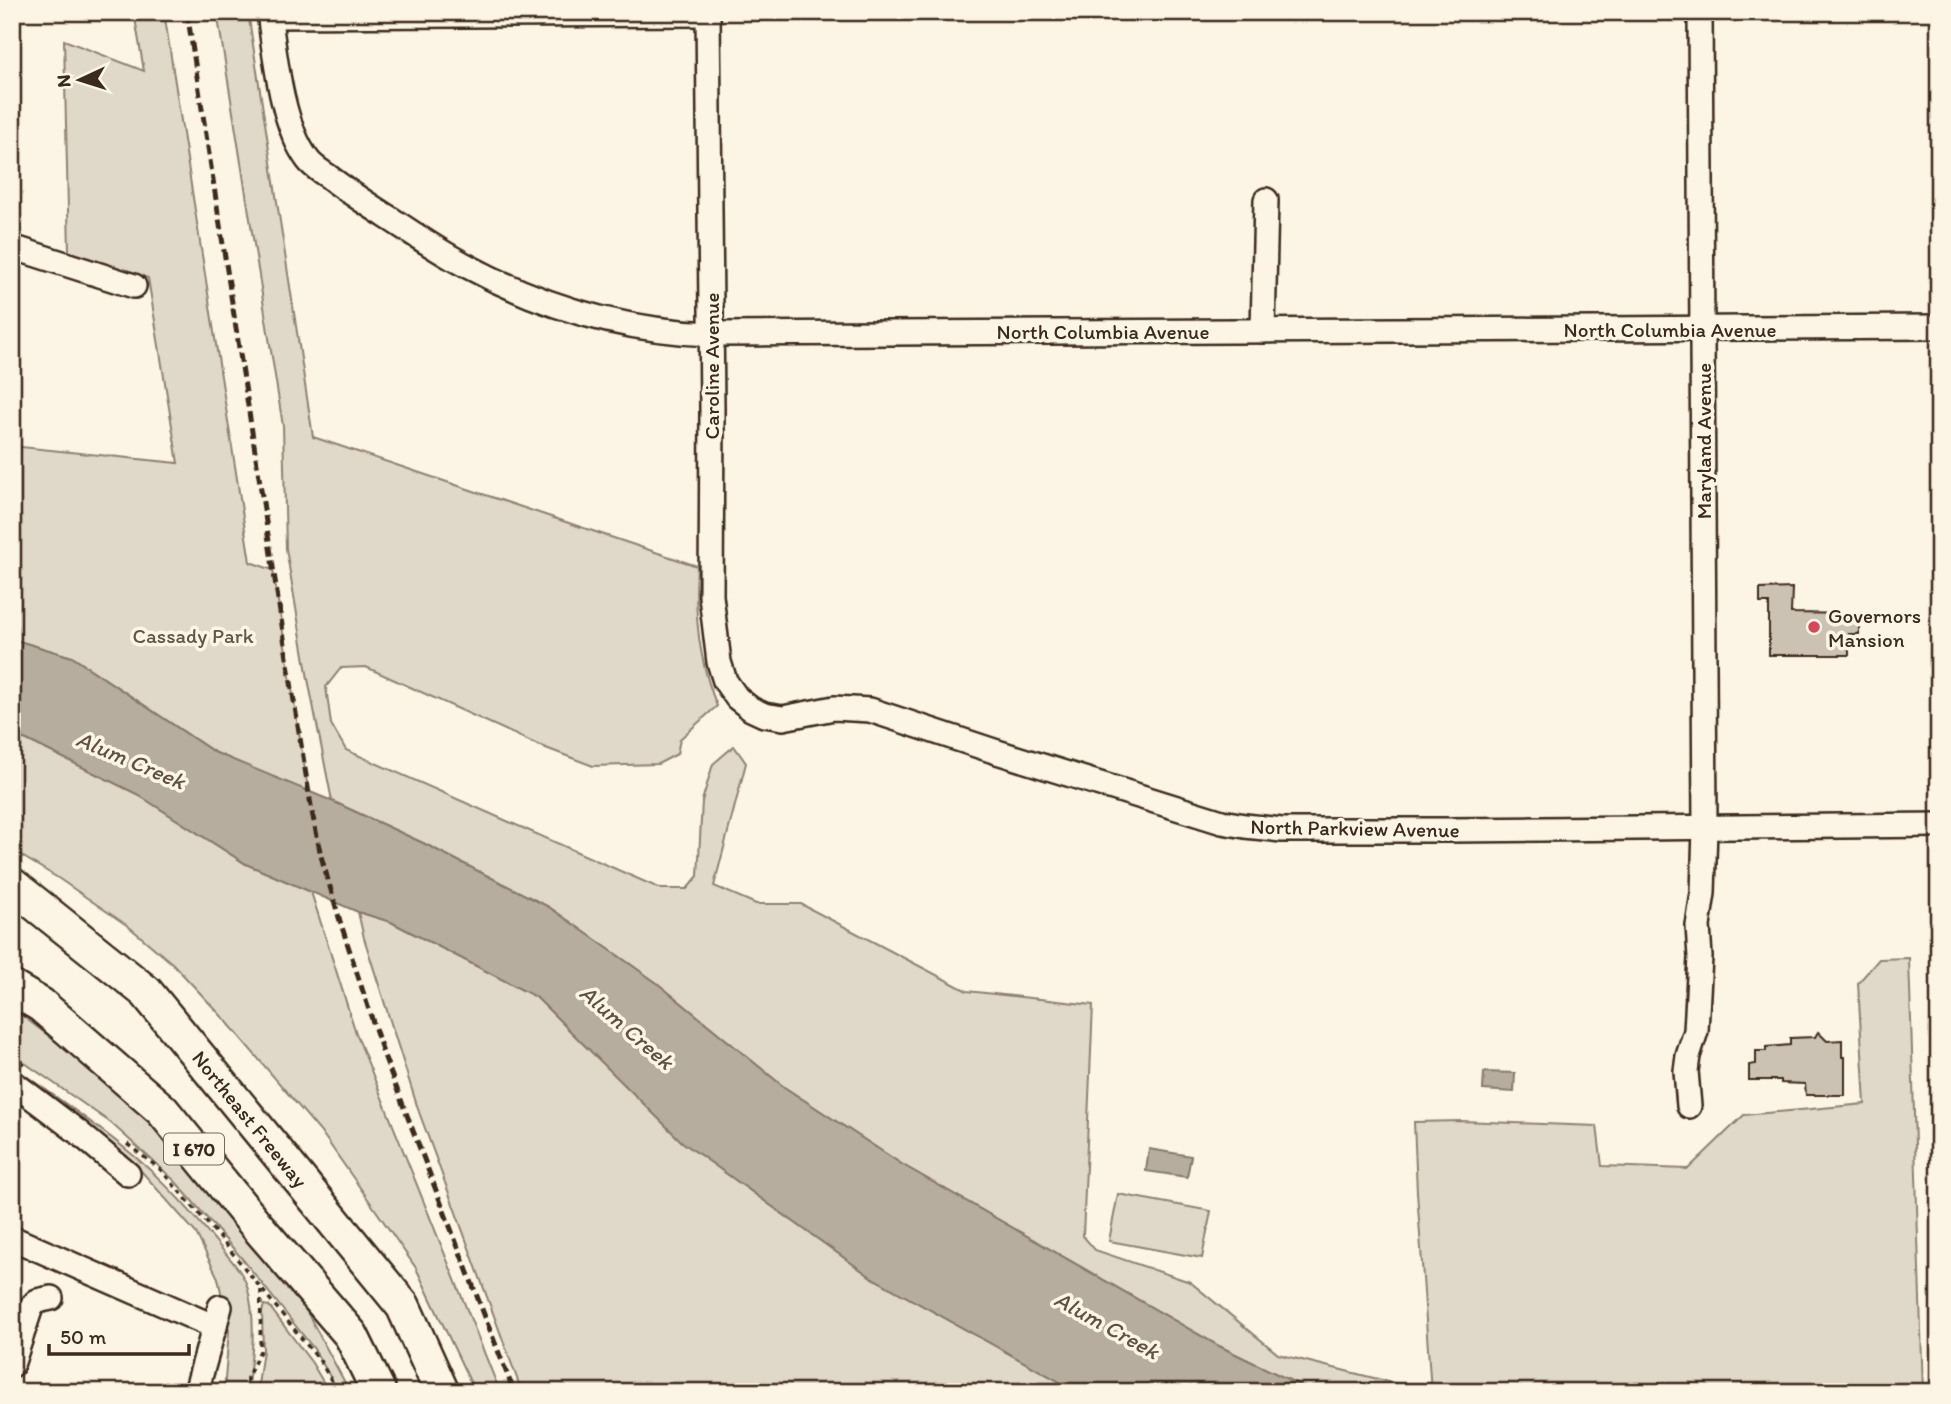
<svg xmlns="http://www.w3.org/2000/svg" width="1951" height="1404" viewBox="0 0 1951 1404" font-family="Itim,sans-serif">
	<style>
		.green { fill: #e0d8c8; stroke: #8e8173; stroke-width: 2 }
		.water { fill: #b7ad9e; stroke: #85796b; stroke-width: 2 }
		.building { fill: #ccc2b3; stroke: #3b2a1e; stroke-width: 2 }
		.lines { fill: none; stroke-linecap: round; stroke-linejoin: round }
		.minor-casing { stroke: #3b2a1e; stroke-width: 28 }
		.highway-casing { stroke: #3b2a1e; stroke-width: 38 }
		.path { stroke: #3b2a1e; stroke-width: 3.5; stroke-dasharray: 5 5; stroke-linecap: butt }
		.minor { stroke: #fcf5e5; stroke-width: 23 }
		.highway { stroke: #fcf5e5; stroke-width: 33 }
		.rail { stroke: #3b2a1e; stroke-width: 5; stroke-dasharray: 10 5; stroke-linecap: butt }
		.poi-dot { fill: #d1495b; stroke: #fcf5e5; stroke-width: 2.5 }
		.labels { text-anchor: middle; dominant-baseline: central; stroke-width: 7; stroke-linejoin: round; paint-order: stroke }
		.shield { fill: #fcf5e5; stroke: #75675a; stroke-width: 2 }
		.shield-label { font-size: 19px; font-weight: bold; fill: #3b2a1e }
		.street-label { font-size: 21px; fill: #3b2a1e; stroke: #fcf5e5 }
		.poi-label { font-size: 21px; fill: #3b2a1e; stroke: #fcf5e5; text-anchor: start }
		.park-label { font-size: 21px; fill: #645648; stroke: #fcf5e5 }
		.water-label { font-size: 23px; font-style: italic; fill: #605144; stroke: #fcf5e5 }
	</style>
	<rect width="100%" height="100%" fill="#fcf5e5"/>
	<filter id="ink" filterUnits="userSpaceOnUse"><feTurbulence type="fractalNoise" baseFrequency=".0143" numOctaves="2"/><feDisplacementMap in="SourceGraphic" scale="14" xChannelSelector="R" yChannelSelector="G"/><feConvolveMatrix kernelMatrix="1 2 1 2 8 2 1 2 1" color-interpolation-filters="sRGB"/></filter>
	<g filter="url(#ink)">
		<g class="green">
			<polygon points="134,12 164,12 250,562 273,570 309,795 214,752 72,657 12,639 12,446 178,463 148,278 69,252 64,40 144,71"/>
			<path d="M217,12H248L313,437L697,566C694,613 699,662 717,706L680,739L677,754L658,764L593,766L538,745L366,667L341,668L326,687L331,724L346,750L661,889H687L698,876L702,801L713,764L734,746L746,763L714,886L756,904H801L967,991L1093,1005L1083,1236L1095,1250L1190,1282L1278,1354L1430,1392H1314L1219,1346L903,1165L784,1087L657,983L549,907L423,843L332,801L308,679L286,549L283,426Z"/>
			<polygon points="12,735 27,740 137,794 246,864 311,892 356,1033 500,1392 475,1392 416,1268 324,1136 227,1022 173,964 128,926 58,878 12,850"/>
			<polygon points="358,912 391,922 536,997 683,1142 871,1277 1078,1392 522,1392 419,1112 364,938"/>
			<polygon points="1909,958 1923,1392 1431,1392 1417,1192 1414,1122 1461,1121 1597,1126 1602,1166 1688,1169 1744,1115 1865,1104 1858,983 1879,959"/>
			<polygon points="12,1008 99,1074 156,1125 300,1299 350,1392 339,1392 314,1349 244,1261 175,1181 111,1123 12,1054"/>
			<path d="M12,1066C51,1094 91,1120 128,1151C161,1177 190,1210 217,1243C227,1256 242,1270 247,1286C257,1321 252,1357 247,1392H224L229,1330L218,1278L196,1233L135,1164L12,1074Z"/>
			<polygon points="1118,1194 1211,1211 1202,1258 1109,1241"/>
			<polygon points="264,1305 269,1306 312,1363 329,1392 257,1392 263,1350 262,1312"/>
		</g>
		<g class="water">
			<polygon points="12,639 72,657 214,752 332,801 423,843 549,907 657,983 784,1087 903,1165 1219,1346 1314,1392 1078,1392 871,1277 682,1142 536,997 391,922 358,912 246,864 137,794 27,740 12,735"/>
			<polygon points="1484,1072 1515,1073 1514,1092 1483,1090"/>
			<polygon points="1149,1149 1191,1156 1187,1177 1146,1171"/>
		</g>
		<g class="building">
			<polygon points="1792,588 1791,613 1859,614 1859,634 1849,634 1849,655 1769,655 1769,603 1760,603 1760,589"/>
			<polygon points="1818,1032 1827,1041 1842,1040 1842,1057 1845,1057 1845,1095 1806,1095 1805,1084 1781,1083 1781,1080 1749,1080 1749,1065 1756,1064 1756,1051 1766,1051 1766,1047 1790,1045 1790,1038 1815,1037"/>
		</g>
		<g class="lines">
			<g class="minor-casing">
				<g id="minor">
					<path d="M269,12C275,56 281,124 308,160C313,167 322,172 329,177C347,191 366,203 386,216C413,233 439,252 467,266C543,307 625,331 711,334L1939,327"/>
					<polyline points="708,12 712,409 711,596 719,662 725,681 737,698 751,709 764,715 783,718 834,708 870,710 994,751 1222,822 1245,826 1282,830 1450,830 1939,825"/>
					<polyline points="269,16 708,14"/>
					<polyline points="12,247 134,286"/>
					<polyline points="1263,331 1266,200"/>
					<polyline points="12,1082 78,1132 128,1174"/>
					<polyline points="1689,1106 1686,1071 1688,1056 1696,1031 1700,957 1698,926 1703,893 1705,828 1700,12"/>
					<polyline points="12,1238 215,1327"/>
					<polyline points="12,1365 31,1307 37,1301 51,1298"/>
					<polyline points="196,1392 220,1307"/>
				</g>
			</g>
			<g class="highway-casing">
				<g id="highway">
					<polyline points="12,885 146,992 403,1306 442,1392"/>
					<polyline points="12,988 41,1005 162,1110 257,1226 351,1335 379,1392"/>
				</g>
			</g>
			<g class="path">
				<polyline points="12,1055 24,1064"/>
				<polyline points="127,1144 160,1169 221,1239 320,1361 338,1392"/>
				<polyline points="246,1392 247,1378 260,1351 261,1290"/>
			</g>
			<use href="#minor" class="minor"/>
			<use href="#highway" class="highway"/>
			<polyline class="rail" points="187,12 288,664 312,812 321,856 340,921 383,1053 514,1392"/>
		</g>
	</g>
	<circle class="poi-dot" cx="1814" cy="627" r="7"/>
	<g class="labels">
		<rect class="shield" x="164" y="1133.5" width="60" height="31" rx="5"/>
		<g class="shield-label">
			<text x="194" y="1149">I 670</text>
		</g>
		<g class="street-label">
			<text x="1670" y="329">North Columbia Avenue</text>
			<text x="1103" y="331">North Columbia Avenue</text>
			<text transform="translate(711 366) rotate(-90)">Caroline Avenue</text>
			<text transform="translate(1703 441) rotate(-90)">Maryland Avenue</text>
			<text transform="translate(1355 828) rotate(1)">North Parkview Avenue</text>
			<text transform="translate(250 1119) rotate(51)">Northeast Freeway</text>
		</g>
		<g class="poi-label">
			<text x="1828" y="615">Governors<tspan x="1828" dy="24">Mansion</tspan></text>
		</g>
		<g class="park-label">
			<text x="193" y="635">Cassady Park</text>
		</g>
		<g class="water-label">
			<text transform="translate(131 760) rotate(23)">Alum Creek</text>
			<text transform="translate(627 1027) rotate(41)">Alum Creek</text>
			<text transform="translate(1107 1325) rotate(29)">Alum Creek</text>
		</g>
	</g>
	<rect width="1951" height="1404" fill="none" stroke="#fcf5e5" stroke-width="42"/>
	<rect x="21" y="21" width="1909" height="1362" fill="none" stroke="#3b2a1e" stroke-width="2.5" filter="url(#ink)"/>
	<g transform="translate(80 80) rotate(266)" stroke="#fcf5e5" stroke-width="5" paint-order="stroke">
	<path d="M0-5L12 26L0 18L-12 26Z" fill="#3b2a1e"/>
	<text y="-10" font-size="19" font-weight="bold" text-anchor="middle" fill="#3b2a1e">N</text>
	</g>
	<path d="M49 1344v10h140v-10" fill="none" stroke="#3b2a1e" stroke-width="3.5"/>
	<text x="60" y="1344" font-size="21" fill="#3b2a1e" stroke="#fcf5e5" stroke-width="5" paint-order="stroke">50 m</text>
</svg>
